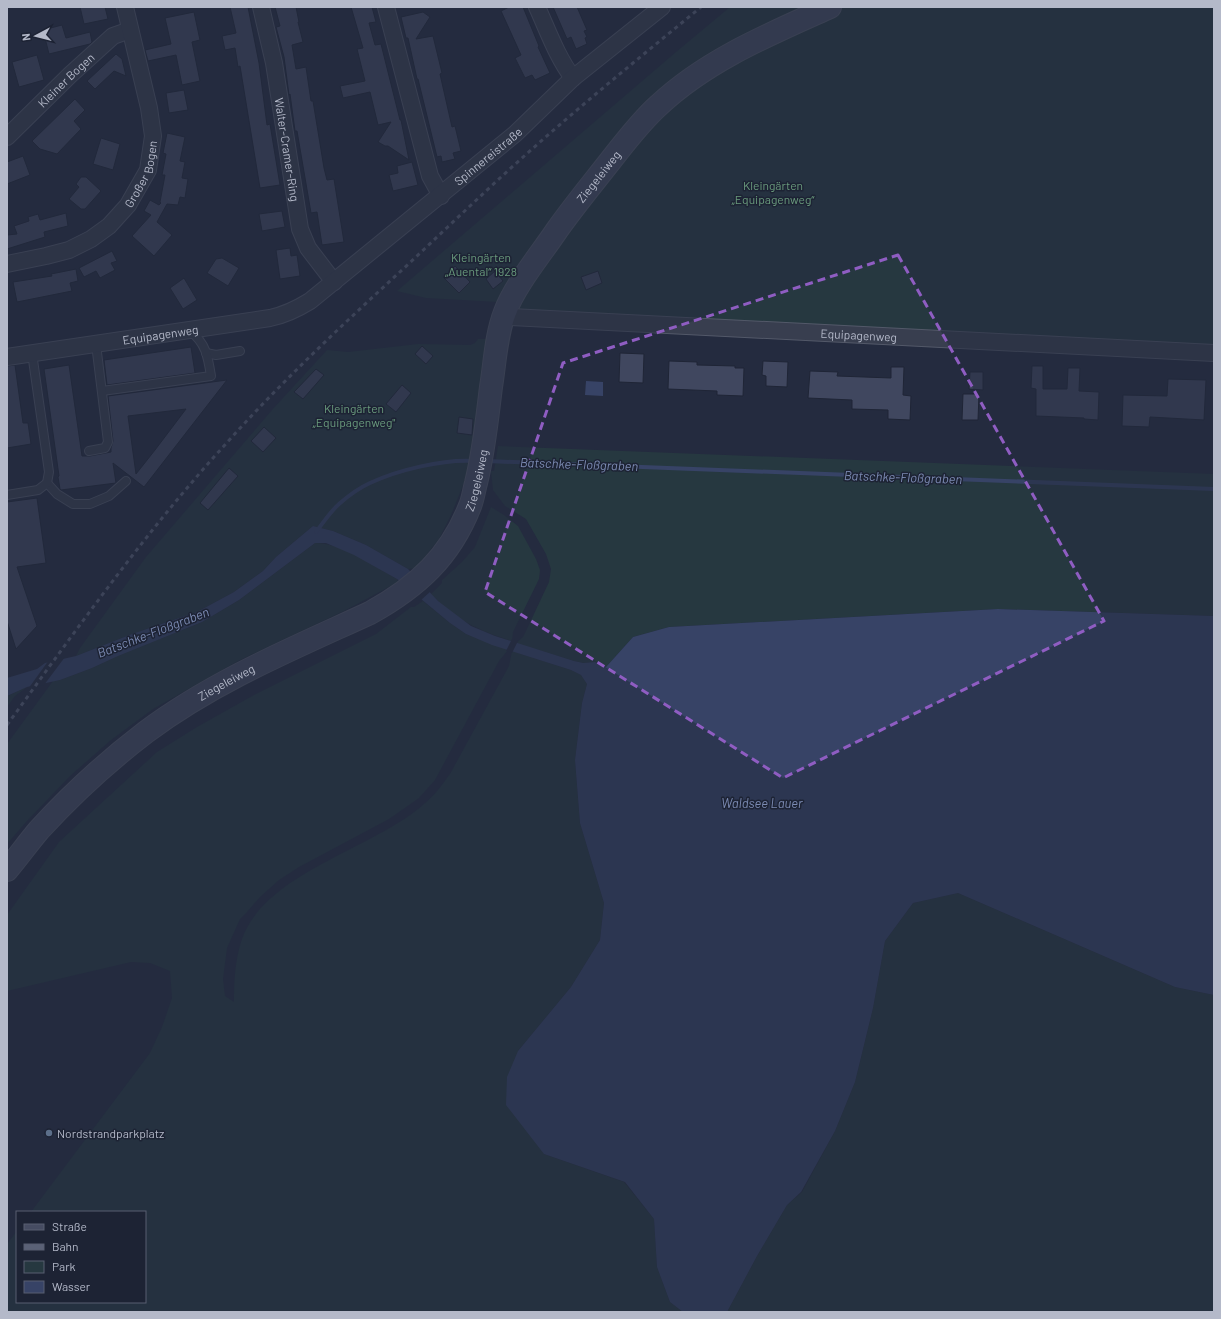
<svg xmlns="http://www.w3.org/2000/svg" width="1221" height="1319" viewBox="0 0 1221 1319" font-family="Barlow,sans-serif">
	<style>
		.green { fill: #263840 }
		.water { fill: #374366 }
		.pier { fill: #242b3f }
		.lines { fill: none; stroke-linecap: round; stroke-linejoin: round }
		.stream { stroke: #374366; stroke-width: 4 }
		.building { fill: #40475f; stroke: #1f2536; fill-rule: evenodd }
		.lane-casing { stroke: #535969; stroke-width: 10 }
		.street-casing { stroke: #535969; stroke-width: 18 }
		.secondary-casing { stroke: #535969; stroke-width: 24 }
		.lane { stroke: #383e4f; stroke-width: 8 }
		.street { stroke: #383e4f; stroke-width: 16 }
		.secondary { stroke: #464c62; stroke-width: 22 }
		.rail { stroke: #5a6176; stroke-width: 3; stroke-dasharray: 4 4; stroke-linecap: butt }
		.marked { fill: none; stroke: #8f5dc2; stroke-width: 3; stroke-dasharray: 8 5; stroke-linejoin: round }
		.service-dot { fill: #5c6f8a; stroke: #1d2334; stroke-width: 1.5 }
		.labels { text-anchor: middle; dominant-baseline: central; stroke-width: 3; stroke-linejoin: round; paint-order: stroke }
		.street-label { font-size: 12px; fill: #b4b9c9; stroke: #1d2334 }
		.park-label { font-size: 12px; fill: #6a9b7d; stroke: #1d2334 }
		.poi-label { font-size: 12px; fill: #b4b9c9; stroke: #1d2334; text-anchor: start }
		.water-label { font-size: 13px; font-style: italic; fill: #7b8ab2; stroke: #1d2334 }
	</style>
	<rect width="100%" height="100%" fill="#242b3f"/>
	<g class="green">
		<polygon points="730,7 809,7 724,45 671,83 498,302 426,298 397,291 676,52"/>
		<polygon points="830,7 1214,7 1214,353 531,317 508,304 658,105"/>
		<polygon points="478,339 489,339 470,468 451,515 439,539 416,568 408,569 366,545 333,531 313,526 276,557 263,571 234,592 197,612 132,634 76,656 80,648 146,557 272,410 327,350 348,352 418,344 470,345 475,343"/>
		<polygon points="498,446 1214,474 1214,616 998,609 669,627 633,637 606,667 595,662 583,663 574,661 516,643 523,637 526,631 549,582 551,569 546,554 526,519 505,506 493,490 491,471 494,471"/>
		<path d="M491,507L504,515L518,526L536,559L540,570L539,579L513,632L512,641C479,631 456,620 431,594L442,583V580L462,562L475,547Z"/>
		<path d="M315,543C342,543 374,566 397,579L398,582L344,611L240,660L153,709L111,740L70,776L26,822L7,844V744L53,681L60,680L92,668L117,656L202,622L239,600Z"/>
		<path d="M423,601L450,623L466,634L508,650L499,661L435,780L419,798L389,819L299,867L279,880L260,897L247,912L240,919L227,948L223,979L225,996L234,1002C234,981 235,959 242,939C266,872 374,849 424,804C434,796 442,785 450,774L509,666L512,651L571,670L581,675L587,684L582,703L575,760L580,823L604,903L600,940L571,987L518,1051L544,1154L624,1182L654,1219L657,1267L670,1302L683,1312H7V1244L17,1231V1302H145V1212H31L150,1053L162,1027L172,998L170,971L150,963L131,962L7,991V915L59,842L157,752L197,727L254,695L376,634L411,607H414Z"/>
		<polygon points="27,687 15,696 7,707 7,696"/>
		<polygon points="958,893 1175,987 1214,995 1214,1312 727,1312 757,1256 787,1205 802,1192 835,1131 855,1082 873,1008 885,941 913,903"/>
	</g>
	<g class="water">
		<polygon points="586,381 603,382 603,396 585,395"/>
		<polygon points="313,526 333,531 366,545 408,569 438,601 471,626 495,636 574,661 583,663 595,662 606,667 633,637 669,627 998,609 1214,616 1214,995 1175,987 958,893 913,903 885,941 873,1008 855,1082 835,1131 801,1192 787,1205 757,1256 727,1312 683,1312 670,1302 657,1267 654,1219 625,1182 544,1154 506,1105 507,1077 518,1051 571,987 600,940 604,903 580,823 575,760 582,703 587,684 581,675 571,670 492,645 466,634 450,623 397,579 354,555 326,543 315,543 239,600 202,622 118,656 92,668 60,680 27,687 7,696 7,678 37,669 45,663 76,656 132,634 197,612 234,592 263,571 276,557"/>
	</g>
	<g class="pier">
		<polygon points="412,571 431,591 420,601 402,586"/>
		<polygon points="512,639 518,641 512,653 506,651"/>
		<polygon points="65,657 44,685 28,689 49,660"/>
	</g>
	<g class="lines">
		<g class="stream">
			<polyline points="487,461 1214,489"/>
			<path d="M316,532C323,523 330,512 339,504C347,497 361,487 370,483C398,470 443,459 474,461"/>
		</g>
	</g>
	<g class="building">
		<polygon points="80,7 105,7 108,19 84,24"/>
		<polygon points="230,7 248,7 259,63 267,125 270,124 280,185 260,188 240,66 238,67 235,48 225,50 222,36 236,33"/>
		<polygon points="275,7 296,7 299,22 298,22 303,42 292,45 296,69 306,67 311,101 313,101 324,168 327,180 334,179 344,242 322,245 317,212 311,213 297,131 295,131 290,94 289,95 284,57 276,27 280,26"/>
		<polygon points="351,7 372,7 376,22 369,23 375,45 381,44 400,120 401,120 409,160 388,146 385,146 378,142 391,122 378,125 370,92 343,98 340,86 365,81 357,49 363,48"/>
		<polygon points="509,7 523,7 539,46 538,47 550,73 535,80 532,75 525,78 515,58 521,55 501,11"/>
		<polygon points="553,7 577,7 587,30 584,31 587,37 585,38 587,44 576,49 571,37 567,39"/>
		<polygon points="194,12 200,40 192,42 200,81 182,85 176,55 148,61 145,50 171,44 165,18"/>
		<polygon points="423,12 430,17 416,39 433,36 442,73 440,74 452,127 455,126 461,151 453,153 455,159 442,162 441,156 437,157 418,79 417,79 408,38 406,38 401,17"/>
		<polygon points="62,25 66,38 90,32 92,42 90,44 49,54 43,30"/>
		<polygon points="116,54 122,59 126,76 114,71 95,89 87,81"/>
		<polygon points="37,55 44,80 19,87 12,62"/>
		<polygon points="184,90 188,110 169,113 166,93"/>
		<polygon points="75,99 85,110 74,121 81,129 57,154 40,149 32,141"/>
		<polygon points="167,133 185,137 180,161 185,162 182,178 188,179 185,198 180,197 178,205 167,204 157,222 172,235 154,256 132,236 151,215 144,211 150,200 159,205 161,203 160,202 165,175 162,175 166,154 163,153"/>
		<polygon points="101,138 120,144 113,170 93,164"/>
		<polygon points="23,156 30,175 7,184 7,162"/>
		<polygon points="412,162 418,185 393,191 389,175 398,173 397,166"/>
		<polygon points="81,177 86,177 101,191 85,209 81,209 69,199 79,187 76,184"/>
		<polygon points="282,211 285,227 262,231 259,214"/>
		<polygon points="66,213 68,226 44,232 45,237 7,249 7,235 17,234 14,226 29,221 28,217 38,214 40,220"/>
		<polygon points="290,248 291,256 297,255 300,276 280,279 276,250"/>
		<polygon points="112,251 117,261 111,263 115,270 100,278 96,271 84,277 79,268"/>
		<polygon points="222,258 239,268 228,286 207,273 216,259"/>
		<polygon points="455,266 470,282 459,293 444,278"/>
		<polygon points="76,269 78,281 70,283 72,291 17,302 13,282 52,276 51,274"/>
		<polygon points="495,271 503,281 493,289 486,279"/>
		<polygon points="598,271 602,283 586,290 581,277"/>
		<polygon points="184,278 197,300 183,309 170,288"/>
		<polygon points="422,346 433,356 426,364 415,354"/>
		<polygon points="191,347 195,373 107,385 104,360"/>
		<polygon points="620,353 644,354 643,383 619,382"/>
		<polygon points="669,361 697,362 697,365 735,366 735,368 744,368 743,396 717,395 717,391 668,389"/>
		<polygon points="763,361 788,362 787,387 766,386 766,376 762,375"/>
		<polygon points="15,365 23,423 28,423 31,444 7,448 7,366"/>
		<path d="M69,365L82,456H90L111,452V448L113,441L108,396L227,380L144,487L113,463L116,483L61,490L60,489L58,477L59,476L44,369ZM186,409L155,450L136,474L128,416Z"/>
		<polygon points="1032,366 1043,366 1043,389 1067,389 1068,368 1080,368 1079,391 1099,392 1098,420 1084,419 1084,418 1036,416 1036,389 1031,388"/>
		<polygon points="891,367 904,367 903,395 911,396 910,420 888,419 888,410 852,409 852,400 808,398 810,371 838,372 837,376 891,378"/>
		<polygon points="316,369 324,375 303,399 294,392"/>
		<polygon points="970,372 983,372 983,390 969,389"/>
		<polygon points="1168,379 1206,380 1204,420 1150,417 1149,427 1122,426 1123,395 1167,396"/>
		<polygon points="402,385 411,393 396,412 386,404"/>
		<polygon points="963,394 979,394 978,420 962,420"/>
		<polygon points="459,417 473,419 472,435 457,433"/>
		<polygon points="264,427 276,438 263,452 251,441"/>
		<polygon points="229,468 238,476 208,510 200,503"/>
		<polygon points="37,498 46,563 17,567 37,626 16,649 7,621 7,502"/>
	</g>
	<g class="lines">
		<g class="lane-casing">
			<g id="lane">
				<polyline points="206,353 216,355 240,351"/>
				<path d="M102,391L211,376C208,357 206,343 190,331"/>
				<polyline points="89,451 105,448 108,442 96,344"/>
				<polyline points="47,483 57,494 73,504 90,504 109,496 126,481"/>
				<polyline points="7,495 38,490 47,483 49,472 32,353"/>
			</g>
		</g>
		<g class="street-casing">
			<g id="street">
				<path id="s1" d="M261,7L274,63L300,229L308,248L334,282"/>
				<polyline points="386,7 430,176 441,196"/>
				<path d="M537,7C548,31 557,57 573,78"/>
				<path id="s2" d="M7,137L70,75L113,36L130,30"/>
				<path id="s3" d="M7,264L46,256L69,250L91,239L109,226L128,205L148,170L153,136L149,108L125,7"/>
				<path id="s4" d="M505,312L511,317L1214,353"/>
				<path id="s5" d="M7,357L270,318C285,315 297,309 310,301L515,134L573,78L662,7"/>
			</g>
		</g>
		<g class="secondary-casing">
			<g id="secondary">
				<path id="s6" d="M7,870C18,857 28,843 39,830C71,795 108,761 146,732C214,681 294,648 370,613C417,587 450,557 470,506C473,499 474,490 476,483C484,451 487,419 491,387C495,362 496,335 505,312C515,285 541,254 557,230C574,206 593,183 611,160C626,141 641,121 659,105C707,60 770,34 830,7"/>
			</g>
		</g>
		<use href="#lane" class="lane"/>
		<use href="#street" class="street"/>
		<use href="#secondary" class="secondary"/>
		<path class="rail" d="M7,725C76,630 144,534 223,447C279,384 340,327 402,270C445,230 487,189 531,150C586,101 644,54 701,7"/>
	</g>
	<path d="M0 0H1221V1319H0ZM898,255L1104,621L783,778L485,592L563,363Z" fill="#242b3f" fill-opacity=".55" fill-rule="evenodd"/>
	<path class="marked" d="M898,255L1104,621L783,778L485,592L563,363Z"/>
	<circle class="service-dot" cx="49" cy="1133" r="4"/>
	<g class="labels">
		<g class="street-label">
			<text stroke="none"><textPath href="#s2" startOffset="82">Kleiner Bogen</textPath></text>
			<text stroke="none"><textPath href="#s1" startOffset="145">Walter-Cramer-Ring</textPath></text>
			<text stroke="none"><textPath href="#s5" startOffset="539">Spinnereistraße</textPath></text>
			<text stroke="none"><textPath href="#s3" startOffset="173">Großer Bogen</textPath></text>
			<text stroke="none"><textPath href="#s6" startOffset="963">Ziegeleiweg</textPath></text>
			<text stroke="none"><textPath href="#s5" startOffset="155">Equipagenweg</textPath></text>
			<text stroke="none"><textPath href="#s4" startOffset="356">Equipagenweg</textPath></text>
			<text stroke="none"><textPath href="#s6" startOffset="627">Ziegeleiweg</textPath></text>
			<text stroke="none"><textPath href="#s6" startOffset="291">Ziegeleiweg</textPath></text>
		</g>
		<g class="park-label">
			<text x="773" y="185">Kleingärten<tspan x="773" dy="14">„Equipagenweg“</tspan></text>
			<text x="481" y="257">Kleingärten<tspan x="481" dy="14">„Auental“ 1928</tspan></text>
			<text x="354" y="408">Kleingärten<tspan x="354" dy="14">„Equipagenweg"</tspan></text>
		</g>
		<g class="poi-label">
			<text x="57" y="1133">Nordstrandparkplatz</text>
		</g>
		<g class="water-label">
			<text transform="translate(579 464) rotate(2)">Batschke‐Floßgraben</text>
			<text transform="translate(903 477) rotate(2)">Batschke‐Floßgraben</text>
			<text transform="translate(153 632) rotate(-21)">Batschke‐Floßgraben</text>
			<text x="762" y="803">Waldsee Lauer</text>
		</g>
	</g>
	<rect width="1221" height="1319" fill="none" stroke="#b4b9c9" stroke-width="16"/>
	<rect x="16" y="1211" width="130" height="92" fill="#1d2334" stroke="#595f70"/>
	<rect x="24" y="1224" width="20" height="6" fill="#464c62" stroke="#595f70"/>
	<text x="52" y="1231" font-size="12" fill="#b4b9c9">Straße</text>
	<rect x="24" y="1244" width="20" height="6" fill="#5a6176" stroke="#595f70"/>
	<text x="52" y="1251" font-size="12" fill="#b4b9c9">Bahn</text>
	<rect x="24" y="1261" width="20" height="12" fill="#263840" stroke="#595f70"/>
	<text x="52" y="1271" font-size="12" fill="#b4b9c9">Park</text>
	<rect x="24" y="1281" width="20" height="12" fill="#374366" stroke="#595f70"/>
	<text x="52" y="1291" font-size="12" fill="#b4b9c9">Wasser</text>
	<g transform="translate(36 36) rotate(263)" stroke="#1d2334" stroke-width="3" paint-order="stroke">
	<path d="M0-3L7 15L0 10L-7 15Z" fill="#b4b9c9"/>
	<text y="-6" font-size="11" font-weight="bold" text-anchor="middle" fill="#b4b9c9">N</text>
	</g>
</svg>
